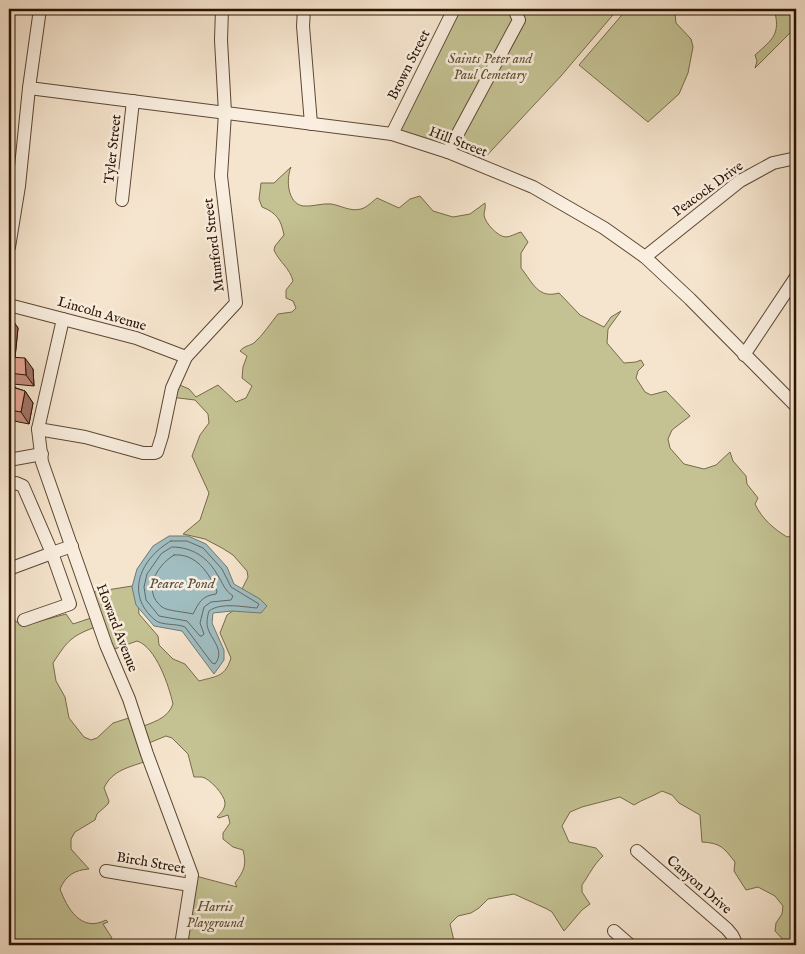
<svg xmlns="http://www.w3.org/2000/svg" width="805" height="954" viewBox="0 0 805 954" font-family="'IM FELL English',serif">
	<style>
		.green { fill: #c4c293; stroke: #776a4a; fill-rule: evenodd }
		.water { fill: #a0bdc1; stroke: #717974 }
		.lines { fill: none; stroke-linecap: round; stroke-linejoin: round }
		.shore { stroke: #656860; stroke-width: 1 }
		.minor-casing { stroke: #5d4734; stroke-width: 14 }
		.minor { stroke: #f9eedf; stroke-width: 12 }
		.wall { fill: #c78f7f; stroke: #2a1200 }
		.shaded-wall { fill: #a27468; stroke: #2a1200 }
		.building { fill: #e7a694; stroke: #2a1200 }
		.labels { text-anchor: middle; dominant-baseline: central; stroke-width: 5; stroke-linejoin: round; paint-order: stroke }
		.park-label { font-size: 14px; font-style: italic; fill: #605033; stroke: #f9eedf }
		.street-label { font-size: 14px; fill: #2a1200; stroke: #f9eedf }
		.water-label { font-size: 15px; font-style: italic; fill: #534e44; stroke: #f9eedf }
	</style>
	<rect width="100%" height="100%" fill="#f6e5ce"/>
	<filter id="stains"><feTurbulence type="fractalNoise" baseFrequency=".004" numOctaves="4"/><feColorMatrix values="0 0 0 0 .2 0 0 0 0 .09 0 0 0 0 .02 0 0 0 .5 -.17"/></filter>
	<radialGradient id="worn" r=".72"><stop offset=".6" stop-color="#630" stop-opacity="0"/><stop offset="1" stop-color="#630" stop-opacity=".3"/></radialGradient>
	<g class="green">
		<polygon points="454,9 618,9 561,76 478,165 392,134"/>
		<polygon points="627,9 680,9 675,14 676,23 691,39 693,47 688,73 679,94 648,122 579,65"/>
		<path d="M774,9H796V27L755,68L757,61L755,55C773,39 781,34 774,9Z"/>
		<path d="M291,167C286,179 287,203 303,206C312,207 322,203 331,204C340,205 350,212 361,209C366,208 373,201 377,198L399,208L410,199L420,196L433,211L453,217L470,214L485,203C486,208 484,211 484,215C485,223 498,237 506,237C510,237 517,233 521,232L528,242L521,253V268C533,283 538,299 559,293L580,315L604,327L611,317L621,311L608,329L607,343L624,363L636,362L641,360L644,365L638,371L636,378L645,392L651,395L666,391L690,416L672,430L668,439L670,448L684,464L704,469L716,465L730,452L733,461L746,476L747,484L758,498L755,504C762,519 774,529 787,537L796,535V743C789,756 799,770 790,787L796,790V945H788L775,931L776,923L782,914L783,906L775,896L758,887L746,890L734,871L735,862C724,848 721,843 702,842L700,815L679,803L672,795L662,791C652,797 643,799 634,805L620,797L582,807L570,812L562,826L569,842L596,848L603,856C594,864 589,875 582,885V892L590,904L582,910L564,931L552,912L547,909L514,894L488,899L479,908L471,913L458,916L450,924L455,945H180L192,875L237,887L235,883C244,871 247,865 243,850L233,847L223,839V833L230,823L228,815L219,818L217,817C221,813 225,809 225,803C225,795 209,778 202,777C199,777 196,777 194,777L188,754L172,738L166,736L144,745L147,761C130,767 112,770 104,788L109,801L108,804L97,814L95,820L75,832L71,839V849L89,869C75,870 66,875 60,889C67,908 81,933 106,920L108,922L103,924L112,938L107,945H9V616L22,626L66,614L73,624L94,617L88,593L132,586L138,601L139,614L158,636L159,645L173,659L185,664L199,681C217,676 225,677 231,658L220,633L227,615L244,603L242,589L248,577L247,571L233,555L222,548L205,539L183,534L200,520L209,493L192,456L200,435L209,423L208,414L195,400L170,397L173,382L189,389L196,397L218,385L236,402L246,398L252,386L242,378L243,367L247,356L240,351C244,346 249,346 254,343C263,335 270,324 278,314L292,312L296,308L293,301L286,298V290L293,281C290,268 279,262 274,250L275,246L284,235C281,220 277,213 262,207L259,199L261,183H274ZM98,626L109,651L137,641C156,647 169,686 173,704C168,719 151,723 138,728L132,717L113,723L97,738L91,740L84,737L69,718L65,697L56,681L53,663C68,640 71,636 98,626Z"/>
	</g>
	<polygon class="water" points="169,536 188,536 206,544 227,567 234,584 260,599 267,606 261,613 232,611 213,613 212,623 224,650 224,660 214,674 182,631 154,626 136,605 132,587 137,569 153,546"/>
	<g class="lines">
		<g class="shore">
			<path d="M171,541H187L203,548L222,569L231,587L259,604L257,608C243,607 221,602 209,611C208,614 207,619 207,623C207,637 227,649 215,664L212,663L185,627C176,623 162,626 155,620C124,594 141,558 171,541Z"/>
			<path d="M172,547C192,547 207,557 217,574C223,583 224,590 233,596L231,600L211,602L204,607L200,623L204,634L202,636H200L187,621L159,616L146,600L144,587L147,574L161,554Z"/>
			<path d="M174,555C196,553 209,573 217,591L216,594C201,596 199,603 193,614C186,612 167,611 162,607C142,591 156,566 174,555Z"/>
		</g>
		<g class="minor-casing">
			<g id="minor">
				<polyline points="304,9 303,26 311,124"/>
				<polyline points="29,88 392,134 448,152 533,187 604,228 645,257 690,299 796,406"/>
				<polyline points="392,134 454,9"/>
				<polyline points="448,152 519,20 514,9"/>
				<polyline points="122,200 133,101"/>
				<polyline points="9,247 19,186 29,88 40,9"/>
				<polyline points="645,257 740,181 773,163 796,158"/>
				<polyline points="9,305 136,338 186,357"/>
				<polyline points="63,319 38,429 42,462 106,645 129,699 147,754 192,875 181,945"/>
				<polyline points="744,355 796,277"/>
				<polyline points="38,429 85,437 143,453 154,453 157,452 162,436 172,388 186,357 236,303 221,176 225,113 221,40 222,9"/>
				<polyline points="9,460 42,454"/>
				<polyline points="9,485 16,483 23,486 52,553 72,546"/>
				<polyline points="9,569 52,553 70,604 24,620"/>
				<polyline points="637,851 727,929 732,935 737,945"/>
				<polyline points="106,871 190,885"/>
				<polyline points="614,931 630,945"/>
			</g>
		</g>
		<use href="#minor" class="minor"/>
	</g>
	<polygon class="wall" points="9,316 18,328 15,357 33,369 34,386 13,384 16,388 25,391 33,403 29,424 9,420"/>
	<g class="shaded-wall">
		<polygon points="10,316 18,328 14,368 9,362 9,330"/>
		<polygon points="25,358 33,369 34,386 26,375"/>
		<polygon points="9,378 20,395 9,388"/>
		<polygon points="25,391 33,403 29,424 21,412"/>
	</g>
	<g class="building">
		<polygon points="9,316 10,316 9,330"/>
		<polygon points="9,357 25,358 26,375 9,373"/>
		<polygon points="9,383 12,383 12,387 25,391 21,412 9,410"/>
	</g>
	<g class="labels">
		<g class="park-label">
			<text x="490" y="59">Saints Peter and<tspan x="490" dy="16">Paul Cemetary</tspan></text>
			<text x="215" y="907">Harris<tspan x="215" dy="16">Playground</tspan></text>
		</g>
		<g class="street-label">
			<text transform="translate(409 65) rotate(-63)">Brown Street</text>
			<text transform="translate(458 142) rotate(21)">Hill Street</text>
			<text transform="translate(113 149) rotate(-84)">Tyler Street</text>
			<text transform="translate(708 189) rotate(-36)">Peacock Drive</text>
			<text transform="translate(214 245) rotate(-97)">Mumford Street</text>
			<text transform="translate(102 314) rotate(16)">Lincoln Avenue</text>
			<text transform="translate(117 628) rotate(69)">Howard Avenue</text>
			<text transform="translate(151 863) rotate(10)">Birch Street</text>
			<text transform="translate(699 885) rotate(41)">Canyon Drive</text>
		</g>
		<g class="water-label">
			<text x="182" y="583">Pearce Pond</text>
		</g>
	</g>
	<rect width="805" height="954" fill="none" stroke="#f6e5ce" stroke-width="30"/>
	<rect x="10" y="10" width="785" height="934" fill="none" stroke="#2a1200" stroke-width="2.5"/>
	<rect x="15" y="15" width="775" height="924" fill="none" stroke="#2a1200"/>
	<rect width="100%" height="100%" filter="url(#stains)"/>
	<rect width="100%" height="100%" fill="url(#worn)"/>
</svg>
